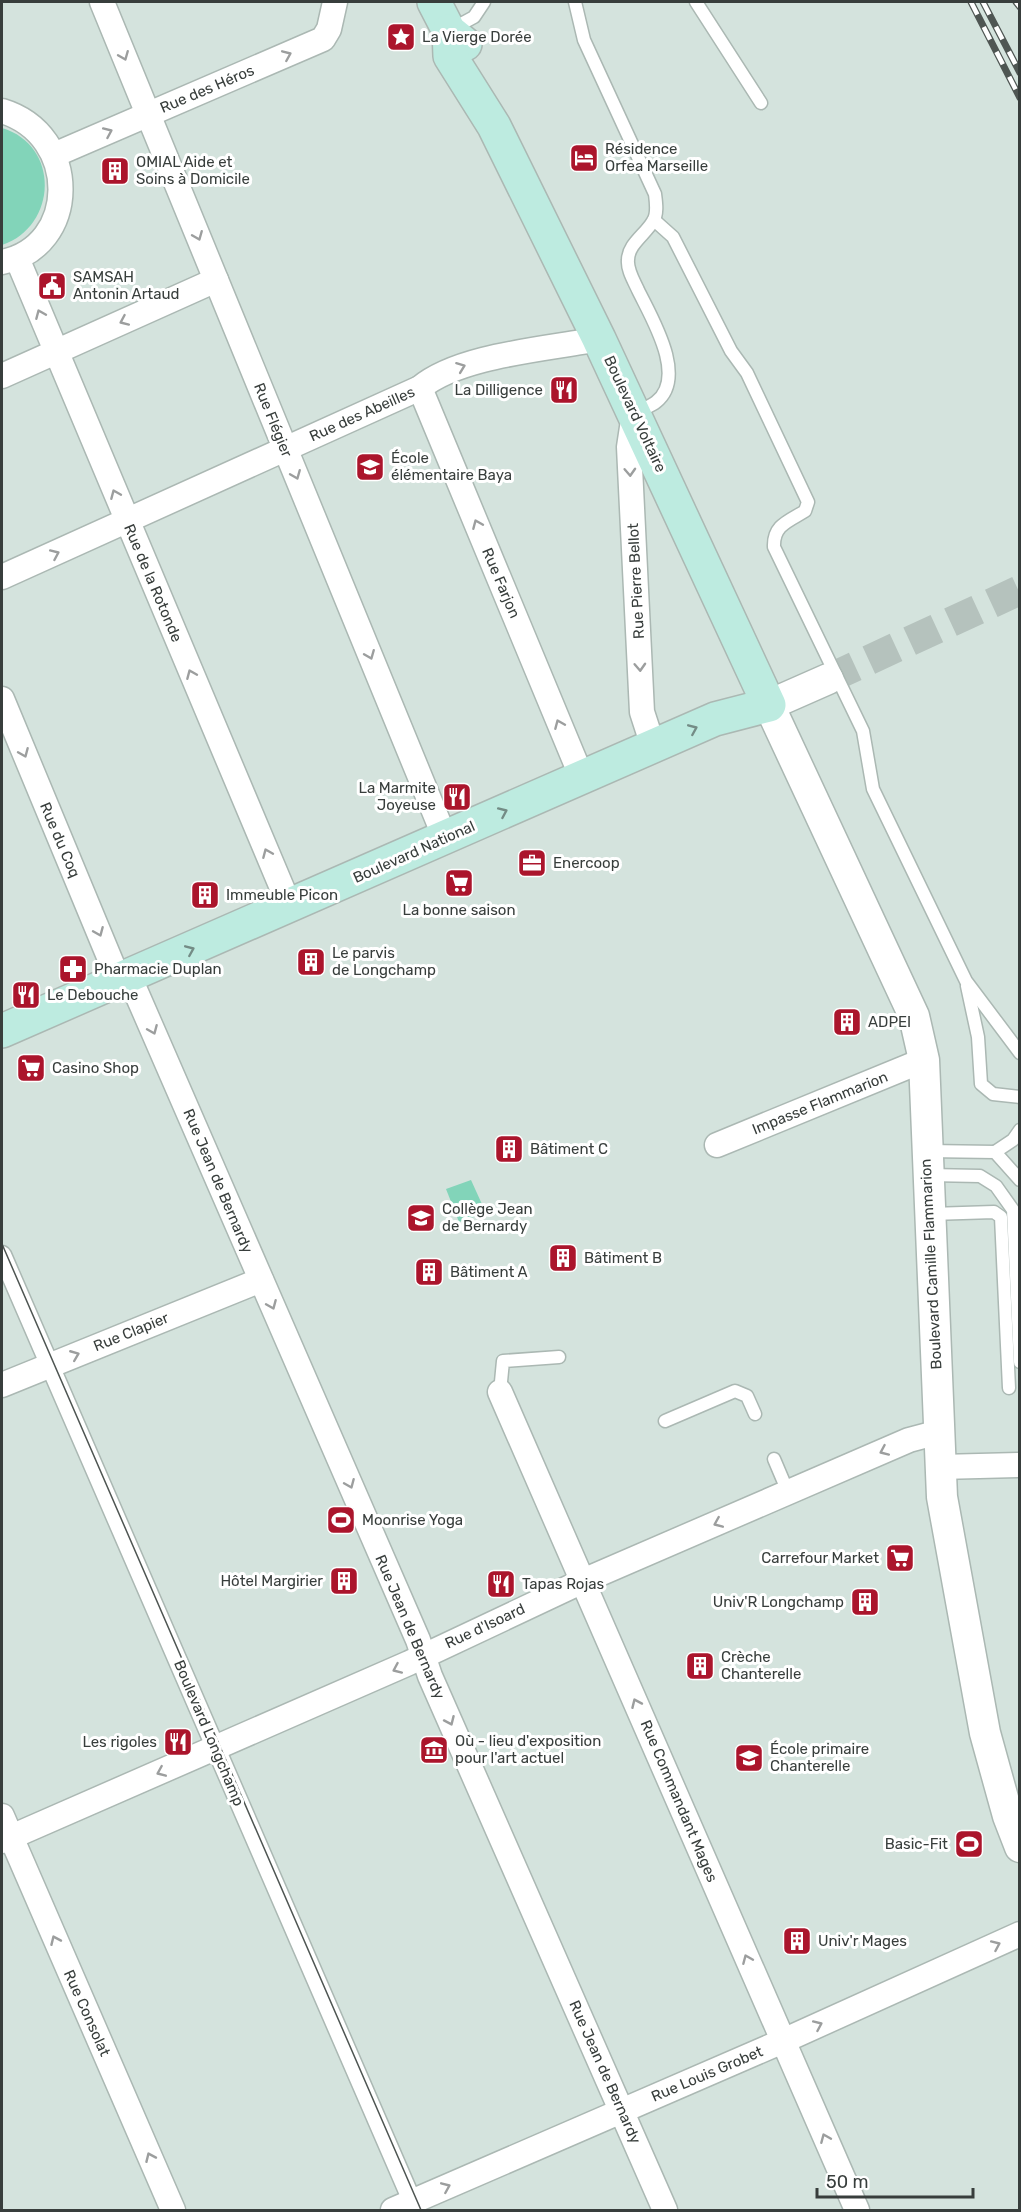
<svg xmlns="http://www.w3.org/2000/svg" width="1021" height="2212" viewBox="0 0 1021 2212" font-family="Rubik,sans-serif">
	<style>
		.green { fill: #82d4b9 }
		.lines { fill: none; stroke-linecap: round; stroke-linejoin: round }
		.tertiary-tunnel { stroke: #b5c2bd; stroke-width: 30; stroke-dasharray: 30 15; stroke-linecap: butt }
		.service-casing { stroke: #abb8b3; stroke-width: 15 }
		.pedestrian-casing { stroke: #abb8b3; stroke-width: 21 }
		.minor-casing { stroke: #abb8b3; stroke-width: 27 }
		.tertiary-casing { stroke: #abb8b3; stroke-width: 33 }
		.secondary-casing { stroke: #abb8b3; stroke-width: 36 }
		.service { stroke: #fff; stroke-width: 12 }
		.pedestrian { stroke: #fff; stroke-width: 18 }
		.minor { stroke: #fff; stroke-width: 24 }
		.tertiary { stroke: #fff; stroke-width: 30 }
		.secondary { stroke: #bdebe0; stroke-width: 33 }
		.tram { stroke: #4f5653; stroke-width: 1.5 }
		.rail-casing { stroke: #4f5653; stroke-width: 7 }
		.rail { stroke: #fff; stroke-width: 4.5; stroke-dasharray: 14; stroke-linecap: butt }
		.oneway { stroke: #9c9e9e }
		.oneway2 { stroke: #748c86 }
		.labels { text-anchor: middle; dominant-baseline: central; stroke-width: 6; stroke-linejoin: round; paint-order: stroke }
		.poi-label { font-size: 15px; fill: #383e3c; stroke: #fff; text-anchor: start }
		.street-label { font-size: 15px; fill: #383e3c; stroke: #fff }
	</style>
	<rect width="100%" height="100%" fill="#d4e3dd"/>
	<g class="green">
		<path d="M2,128C60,145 58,226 2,245Z"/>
		<polygon points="471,1180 486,1213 459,1222 446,1189"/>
	</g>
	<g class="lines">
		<polyline class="tertiary-tunnel" points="828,679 1020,590"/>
		<g class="service-casing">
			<g id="service">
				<path d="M575,2L584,40L655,194C656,202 658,214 653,221C646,234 628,244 628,260C627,270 634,281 638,290C651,317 688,377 656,402C651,406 642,409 636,413"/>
				<polyline points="696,2 761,103"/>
				<polyline points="450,30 474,17 484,2"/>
				<path d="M654,220L673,237L731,351L747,373L808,502L805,511C789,521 773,525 774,547L863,731L873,789L966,981L1020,1053"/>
				<polyline points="967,986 978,1037 981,1084 993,1094 1020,1097"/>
				<polyline points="928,1151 995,1152 1020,1180"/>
				<polyline points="995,1152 1013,1140 1020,1130"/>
				<polyline points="929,1175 980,1176 996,1186 1013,1210 1020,1362"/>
				<polyline points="931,1214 994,1212 1001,1217 1009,1388"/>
				<polyline points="500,1392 503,1361 559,1357"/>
				<polyline points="665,1421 735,1391 747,1396 755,1414"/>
				<polyline points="774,1459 788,1492"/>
			</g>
		</g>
		<g class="pedestrian-casing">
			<polyline id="pedestrian" points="2,1255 416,2210"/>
		</g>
		<g class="minor-casing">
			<g id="minor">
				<polyline points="102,2 445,838"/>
				<path d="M2,111C81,135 79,247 2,262"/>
				<polyline points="54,155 323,39 329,29 335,2"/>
				<polyline points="17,258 290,907"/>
				<polyline points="2,376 216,280"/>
				<polyline points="420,388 582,778"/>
				<polyline points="634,414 629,447 642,712 653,746"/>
				<path d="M2,577L420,388C459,355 548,349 599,339"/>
				<polyline points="2,699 119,981"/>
				<polyline points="129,976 418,1640 430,1676 665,2210"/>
				<polyline points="717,1145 924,1060"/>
				<polyline points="2,1385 261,1280"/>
				<polyline points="500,1392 857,2210"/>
				<polyline points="940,1467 1020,1465"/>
				<polyline points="2,1816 173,2210"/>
				<polyline points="2,1841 409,1663 583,1581 909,1440 939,1432"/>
				<polyline points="393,2210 783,2041 1020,1934"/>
			</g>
		</g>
		<g class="tertiary-casing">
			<polyline id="tertiary" points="828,679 769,705 914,1016 924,1060 942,1497 985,1733 1008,1816 1020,1847"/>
		</g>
		<g class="secondary-casing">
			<g id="secondary">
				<polyline points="434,2 449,31 465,44"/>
				<polyline points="2,1031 715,719 769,705 599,339 494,126 450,56 449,31"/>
			</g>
		</g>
		<use href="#service" class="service"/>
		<use href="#pedestrian" class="pedestrian"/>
		<use href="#minor" class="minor"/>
		<use href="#tertiary" class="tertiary"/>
		<use href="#secondary" class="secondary"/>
		<polyline class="tram" points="2,1244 421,2210"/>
		<g class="rail-casing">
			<g id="rail">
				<polyline points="971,2 1020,98"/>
				<polyline points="983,2 1020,73"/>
				<polyline points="1016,2 1020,7"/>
			</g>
		</g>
		<use href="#rail" class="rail"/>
	</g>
	<defs><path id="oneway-chevron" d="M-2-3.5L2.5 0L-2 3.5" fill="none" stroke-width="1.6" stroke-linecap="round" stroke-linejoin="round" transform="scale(1.5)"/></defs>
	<g class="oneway">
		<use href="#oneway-chevron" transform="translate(287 55) rotate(-23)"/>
		<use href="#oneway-chevron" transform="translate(124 56) rotate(68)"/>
		<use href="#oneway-chevron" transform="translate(108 132) rotate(-24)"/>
		<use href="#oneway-chevron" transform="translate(198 236) rotate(68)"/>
		<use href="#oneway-chevron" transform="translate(40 314) rotate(-113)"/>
		<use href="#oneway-chevron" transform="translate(124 321) rotate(156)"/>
		<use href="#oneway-chevron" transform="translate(461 367) rotate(-21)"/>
		<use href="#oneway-chevron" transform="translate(630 472) rotate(87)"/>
		<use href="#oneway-chevron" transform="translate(296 475) rotate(68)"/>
		<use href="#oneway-chevron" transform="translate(115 494) rotate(-113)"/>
		<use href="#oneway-chevron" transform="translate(477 524) rotate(-113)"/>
		<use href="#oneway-chevron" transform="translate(55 554) rotate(-24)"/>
		<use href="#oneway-chevron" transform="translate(370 655) rotate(68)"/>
		<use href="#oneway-chevron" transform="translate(640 667) rotate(87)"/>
		<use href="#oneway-chevron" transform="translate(191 674) rotate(-113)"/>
		<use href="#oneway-chevron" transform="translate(559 724) rotate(-113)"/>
		<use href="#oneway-chevron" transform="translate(24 753) rotate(67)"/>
		<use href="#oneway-chevron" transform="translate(267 853) rotate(-113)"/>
		<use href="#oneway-chevron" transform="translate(99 932) rotate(67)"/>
		<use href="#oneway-chevron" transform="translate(153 1030) rotate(67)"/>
		<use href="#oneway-chevron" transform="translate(272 1305) rotate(67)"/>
		<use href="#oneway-chevron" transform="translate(75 1355) rotate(-22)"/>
		<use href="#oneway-chevron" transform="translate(884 1451) rotate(156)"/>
		<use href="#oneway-chevron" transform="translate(350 1484) rotate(67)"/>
		<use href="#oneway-chevron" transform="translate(718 1523) rotate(157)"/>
		<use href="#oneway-chevron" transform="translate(397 1669) rotate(156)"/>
		<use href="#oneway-chevron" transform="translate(636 1703) rotate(-114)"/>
		<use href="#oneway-chevron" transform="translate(450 1721) rotate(66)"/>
		<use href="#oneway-chevron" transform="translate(161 1772) rotate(157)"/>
		<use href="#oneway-chevron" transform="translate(55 1940) rotate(-114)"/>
		<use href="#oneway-chevron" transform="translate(996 1945) rotate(-24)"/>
		<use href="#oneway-chevron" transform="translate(747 1959) rotate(-113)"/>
		<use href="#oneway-chevron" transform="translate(818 2025) rotate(-24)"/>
		<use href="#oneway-chevron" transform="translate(825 2138) rotate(-113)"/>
		<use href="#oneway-chevron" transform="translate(150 2157) rotate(-114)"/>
		<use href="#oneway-chevron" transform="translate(446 2187) rotate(-23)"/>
	</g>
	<g class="oneway2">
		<use href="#oneway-chevron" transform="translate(693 729) rotate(-23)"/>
		<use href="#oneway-chevron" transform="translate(503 812) rotate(-24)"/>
		<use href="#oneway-chevron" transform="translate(190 950) rotate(-23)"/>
	</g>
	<defs>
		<g id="sight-square" transform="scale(1.5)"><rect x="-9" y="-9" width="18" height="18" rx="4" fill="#ab152c" stroke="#fff"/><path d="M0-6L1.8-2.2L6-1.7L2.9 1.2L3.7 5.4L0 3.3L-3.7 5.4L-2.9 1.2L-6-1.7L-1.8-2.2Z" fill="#fff"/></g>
		<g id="hotel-square" transform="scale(1.5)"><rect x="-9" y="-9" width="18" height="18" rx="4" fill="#ab152c" stroke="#fff"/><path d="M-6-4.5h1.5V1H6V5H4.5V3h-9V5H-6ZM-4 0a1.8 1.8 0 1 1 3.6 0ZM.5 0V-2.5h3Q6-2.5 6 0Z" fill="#fff"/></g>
		<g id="building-square" transform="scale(1.5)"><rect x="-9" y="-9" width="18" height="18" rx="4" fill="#ab152c" stroke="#fff"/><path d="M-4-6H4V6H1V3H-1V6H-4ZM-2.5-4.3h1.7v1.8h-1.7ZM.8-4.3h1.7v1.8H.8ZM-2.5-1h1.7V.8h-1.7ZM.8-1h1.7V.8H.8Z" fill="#fff"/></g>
		<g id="civic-square" transform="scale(1.5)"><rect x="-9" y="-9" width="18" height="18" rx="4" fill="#ab152c" stroke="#fff"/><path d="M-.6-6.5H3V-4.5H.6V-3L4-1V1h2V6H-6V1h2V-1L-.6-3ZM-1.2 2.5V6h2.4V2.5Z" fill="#fff"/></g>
		<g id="restaurant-square" transform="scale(1.5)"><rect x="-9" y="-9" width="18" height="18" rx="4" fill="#ab152c" stroke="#fff"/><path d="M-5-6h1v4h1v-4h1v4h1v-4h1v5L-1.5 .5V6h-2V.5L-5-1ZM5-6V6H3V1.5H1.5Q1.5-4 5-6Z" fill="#fff"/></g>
		<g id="school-square" transform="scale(1.5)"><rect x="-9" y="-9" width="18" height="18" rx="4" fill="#ab152c" stroke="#fff"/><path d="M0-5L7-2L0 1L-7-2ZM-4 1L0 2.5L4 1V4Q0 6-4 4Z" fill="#fff"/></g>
		<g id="office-square" transform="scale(1.5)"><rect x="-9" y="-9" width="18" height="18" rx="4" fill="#ab152c" stroke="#fff"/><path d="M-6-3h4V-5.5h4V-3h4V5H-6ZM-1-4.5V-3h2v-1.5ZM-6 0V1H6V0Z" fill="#fff"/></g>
		<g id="supermarket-square" transform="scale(1.5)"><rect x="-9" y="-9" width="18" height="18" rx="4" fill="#ab152c" stroke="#fff"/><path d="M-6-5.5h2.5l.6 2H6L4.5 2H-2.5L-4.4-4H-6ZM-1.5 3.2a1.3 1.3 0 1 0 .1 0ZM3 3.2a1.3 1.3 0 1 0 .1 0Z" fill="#fff"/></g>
		<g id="pharmacy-square" transform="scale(1.5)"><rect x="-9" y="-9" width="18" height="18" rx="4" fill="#ab152c" stroke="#fff"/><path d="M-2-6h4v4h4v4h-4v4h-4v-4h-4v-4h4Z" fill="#fff"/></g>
		<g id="stadium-square" transform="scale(1.5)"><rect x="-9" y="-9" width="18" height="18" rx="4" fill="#ab152c" stroke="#fff"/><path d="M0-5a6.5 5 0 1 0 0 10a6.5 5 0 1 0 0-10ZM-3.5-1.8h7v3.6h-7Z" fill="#fff"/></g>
		<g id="museum-square" transform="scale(1.5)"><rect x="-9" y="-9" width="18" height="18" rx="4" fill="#ab152c" stroke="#fff"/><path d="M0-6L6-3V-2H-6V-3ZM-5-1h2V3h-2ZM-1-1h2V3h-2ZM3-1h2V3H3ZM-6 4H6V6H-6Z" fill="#fff"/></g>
	</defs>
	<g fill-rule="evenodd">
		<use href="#sight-square" x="401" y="37"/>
		<use href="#hotel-square" x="584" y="158"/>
		<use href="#building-square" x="115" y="171"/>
		<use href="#civic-square" x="52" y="286"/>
		<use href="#restaurant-square" x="564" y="390"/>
		<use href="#school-square" x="370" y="467"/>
		<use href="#restaurant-square" x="457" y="797"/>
		<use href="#office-square" x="532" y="863"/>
		<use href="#supermarket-square" x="459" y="883"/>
		<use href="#building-square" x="205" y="895"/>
		<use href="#building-square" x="311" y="962"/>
		<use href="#pharmacy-square" x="73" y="969"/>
		<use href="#restaurant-square" x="26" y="995"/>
		<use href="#building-square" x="847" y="1022"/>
		<use href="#supermarket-square" x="31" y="1068"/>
		<use href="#building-square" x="509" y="1149"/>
		<use href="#school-square" x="421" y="1218"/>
		<use href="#building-square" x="563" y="1258"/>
		<use href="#building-square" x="429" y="1272"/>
		<use href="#stadium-square" x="341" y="1520"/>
		<use href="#supermarket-square" x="900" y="1558"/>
		<use href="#building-square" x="344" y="1581"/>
		<use href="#restaurant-square" x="501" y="1584"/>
		<use href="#building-square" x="865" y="1602"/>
		<use href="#building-square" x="700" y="1666"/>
		<use href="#restaurant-square" x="178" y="1742"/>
		<use href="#museum-square" x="434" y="1750"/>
		<use href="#school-square" x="749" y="1758"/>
		<use href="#stadium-square" x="969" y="1844"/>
		<use href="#building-square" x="797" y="1941"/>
	</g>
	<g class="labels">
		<g class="poi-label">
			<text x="422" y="37">La Vierge Dorée</text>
			<text x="605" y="149">Résidence<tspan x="605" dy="17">Orfea Marseille</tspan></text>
			<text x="136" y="162">OMIAL Aide et<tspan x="136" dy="17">Soins à Domicile</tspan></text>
			<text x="73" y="277">SAMSAH<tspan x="73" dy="17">Antonin Artaud</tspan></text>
			<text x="543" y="390" text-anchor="end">La Dilligence</text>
			<text x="391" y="458">École<tspan x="391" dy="17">élémentaire Baya</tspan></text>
			<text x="436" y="788" text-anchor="end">La Marmite<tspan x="436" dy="17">Joyeuse</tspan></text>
			<text x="553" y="863">Enercoop</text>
			<text x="226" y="895">Immeuble Picon</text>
			<text x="459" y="910" text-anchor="middle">La bonne saison</text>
			<text x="332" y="953">Le parvis<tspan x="332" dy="17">de Longchamp</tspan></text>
			<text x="94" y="969">Pharmacie Duplan</text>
			<text x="47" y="995">Le Debouche</text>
			<text x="868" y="1022">ADPEI</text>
			<text x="52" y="1068">Casino Shop</text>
			<text x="530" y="1149">Bâtiment C</text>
			<text x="442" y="1209">Collège Jean<tspan x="442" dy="17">de Bernardy</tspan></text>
			<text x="584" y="1258">Bâtiment B</text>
			<text x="450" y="1272">Bâtiment A</text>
			<text x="362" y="1520">Moonrise Yoga</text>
			<text x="879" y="1558" text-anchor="end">Carrefour Market</text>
			<text x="323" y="1581" text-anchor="end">Hôtel Margirier</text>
			<text x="522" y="1584">Tapas Rojas</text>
			<text x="844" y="1602" text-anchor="end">Univ'R Longchamp</text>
			<text x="721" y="1657">Crèche<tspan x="721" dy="17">Chanterelle</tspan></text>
			<text x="455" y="1741">Où - lieu d'exposition<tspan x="455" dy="17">pour l'art actuel</tspan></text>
			<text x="157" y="1742" text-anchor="end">Les rigoles</text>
			<text x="770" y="1749">École primaire<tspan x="770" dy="17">Chanterelle</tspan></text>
			<text x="948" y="1844" text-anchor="end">Basic-Fit</text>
			<text x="818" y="1941">Univ'r Mages</text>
		</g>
		<g class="street-label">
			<text transform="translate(207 89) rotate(-23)">Rue des Héros</text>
			<text transform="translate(362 414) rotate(-24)">Rue des Abeilles</text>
			<text transform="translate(635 414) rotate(65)">Boulevard Voltaire</text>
			<text transform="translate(273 420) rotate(68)">Rue Flégier</text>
			<text transform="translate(636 581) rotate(-93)">Rue Pierre Bellot</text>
			<text transform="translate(153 583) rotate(67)">Rue de la Rotonde</text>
			<text transform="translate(501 583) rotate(67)">Rue Farjon</text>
			<text transform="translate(60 840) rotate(67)">Rue du Coq</text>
			<text transform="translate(414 852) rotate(-24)">Boulevard National</text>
			<text transform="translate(820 1103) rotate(-22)">Impasse Flammarion</text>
			<text transform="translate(218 1181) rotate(67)">Rue Jean de Bernardy</text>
			<text transform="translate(931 1264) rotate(-93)">Boulevard Camille Flammarion</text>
			<text transform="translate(131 1332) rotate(-22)">Rue Clapier</text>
			<text transform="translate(485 1626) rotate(-25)">Rue d'Isoard</text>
			<text transform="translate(410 1627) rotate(67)">Rue Jean de Bernardy</text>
			<text transform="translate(209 1733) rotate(67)">Boulevard Longchamp</text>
			<text transform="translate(679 1801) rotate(67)">Rue Commandant Mages</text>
			<text transform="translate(87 2013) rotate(66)">Rue Consolat</text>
			<text transform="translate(605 2072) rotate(66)">Rue Jean de Bernardy</text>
			<text transform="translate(707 2074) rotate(-23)">Rue Louis Grobet</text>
		</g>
	</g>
	<rect width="1021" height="2212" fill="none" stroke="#383e3c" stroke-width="6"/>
	<path d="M817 2188v9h156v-9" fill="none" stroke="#383e3c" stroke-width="3"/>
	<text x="826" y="2188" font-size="18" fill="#383e3c" stroke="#ffffff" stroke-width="4.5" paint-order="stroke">50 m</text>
</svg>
